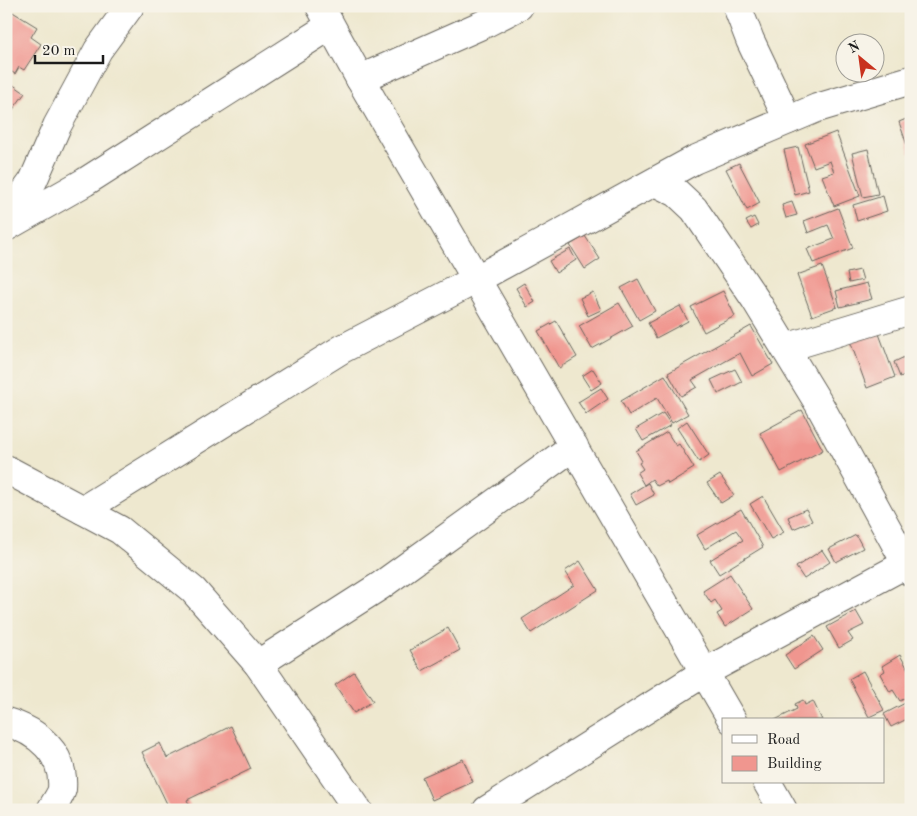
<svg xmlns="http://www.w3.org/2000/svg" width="917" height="816" viewBox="0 0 917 816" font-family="'Old Standard TT',serif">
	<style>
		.building { fill: #f0968f }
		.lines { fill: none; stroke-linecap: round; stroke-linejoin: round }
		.minor-casing { stroke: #66635b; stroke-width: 30 }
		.minor { stroke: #fff; stroke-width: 28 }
	</style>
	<rect width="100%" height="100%" fill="#f7f3e8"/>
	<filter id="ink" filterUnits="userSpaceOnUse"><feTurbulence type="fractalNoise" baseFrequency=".02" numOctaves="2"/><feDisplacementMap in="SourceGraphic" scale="10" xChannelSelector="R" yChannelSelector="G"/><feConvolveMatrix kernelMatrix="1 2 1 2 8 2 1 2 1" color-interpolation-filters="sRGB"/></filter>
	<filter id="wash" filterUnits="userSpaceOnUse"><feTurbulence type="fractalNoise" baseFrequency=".0096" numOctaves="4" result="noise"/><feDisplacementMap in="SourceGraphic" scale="20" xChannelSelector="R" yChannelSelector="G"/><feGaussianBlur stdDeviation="1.12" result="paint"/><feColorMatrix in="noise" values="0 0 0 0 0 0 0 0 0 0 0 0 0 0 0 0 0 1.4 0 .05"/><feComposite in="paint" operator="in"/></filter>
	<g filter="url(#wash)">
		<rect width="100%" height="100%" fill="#eee8cf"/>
		<g id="blocks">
			<g class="building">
				<polygon points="11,11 37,27 31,37 41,44 24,70 19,67 15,74 6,68 6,18"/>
				<polygon points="6,80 25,93 6,119"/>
				<polygon points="911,117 911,154 910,154 899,122"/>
				<polygon points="836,132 860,196 834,206 822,176 834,172 830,161 814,167 805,144"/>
				<polygon points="798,147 809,191 795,195 784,150"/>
				<polygon points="868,149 878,194 863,197 852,153"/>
				<polygon points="739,163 760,203 747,210 726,169"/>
				<polygon points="883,196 887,211 857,221 853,205"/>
				<polygon points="792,202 797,215 786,218 782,205"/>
				<polygon points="838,208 853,248 813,263 807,249 834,239 828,225 808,233 804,221"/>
				<polygon points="754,217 758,225 751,229 746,221"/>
				<polygon points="585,236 600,259 585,269 570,245"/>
				<polygon points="570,249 576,260 556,273 549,261"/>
				<polygon points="822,266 837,307 812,316 797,275"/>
				<polygon points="860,270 863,280 849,283 847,273"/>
				<polygon points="638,279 655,311 639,320 621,288"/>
				<polygon points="524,283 535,302 527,307 516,288"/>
				<polygon points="867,283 872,299 840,307 836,291"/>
				<polygon points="723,291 735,316 704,332 691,307"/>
				<polygon points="593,292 601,310 588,316 580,298"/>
				<polygon points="619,303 633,326 592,349 579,326"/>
				<polygon points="680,306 688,321 656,338 648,323"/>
				<polygon points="556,321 577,357 559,368 538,331"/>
				<polygon points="751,326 773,364 752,376 740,353 692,380 697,387 681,396 668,373"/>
				<polygon points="878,331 895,377 867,388 850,341"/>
				<polygon points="911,354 911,372 900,377 894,362"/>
				<polygon points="593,369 602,383 591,390 582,376"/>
				<polygon points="735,369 742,382 718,394 711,380"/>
				<polygon points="665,375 688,414 672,423 657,398 629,415 621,401"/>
				<polygon points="601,388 608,399 586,414 578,402"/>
				<polygon points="802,410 823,450 781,472 760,433"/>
				<polygon points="663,413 671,425 643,441 636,429"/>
				<polygon points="687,421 709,455 699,462 677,428"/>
				<polygon points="667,432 676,446 679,444 694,468 668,484 667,481 657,486 652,479 644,485 637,473 643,469 639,463 642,461 636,451"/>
				<polygon points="720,475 734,495 721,503 707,483"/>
				<polygon points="648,483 654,495 636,505 630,494"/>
				<polygon points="763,496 784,532 771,539 750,504"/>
				<polygon points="741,509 763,547 719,574 710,560 743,540 736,530 705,549 697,535"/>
				<polygon points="806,509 812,521 793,529 788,517"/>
				<polygon points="856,535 863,548 836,562 829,549"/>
				<polygon points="822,550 830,562 804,579 796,567"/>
				<polygon points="580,561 598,590 531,633 522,619 574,585 565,571"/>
				<polygon points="730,574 753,609 725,627 717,614 722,611 715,600 711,603 703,591"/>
				<polygon points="856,611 864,625 848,633 853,640 839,648 827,627"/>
				<polygon points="448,628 460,650 422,671 410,650"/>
				<polygon points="814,636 823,650 794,669 785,655"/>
				<polygon points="900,655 909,671 911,670 911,695 900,701 893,690 890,692 880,674 885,671 882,666"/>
				<polygon points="863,671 884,710 869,717 849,679"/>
				<polygon points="354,672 373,701 354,713 335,685"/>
				<polygon points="803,700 805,705 813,701 822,720 775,720 797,709 795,704"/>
				<polygon points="911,700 911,717 891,727 884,714"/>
				<polygon points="231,726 251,769 187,800 192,810 170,810 142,752 160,743 167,758"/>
				<polygon points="463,759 473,782 432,800 422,777"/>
			</g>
		</g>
	</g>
	<g filter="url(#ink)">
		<use href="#blocks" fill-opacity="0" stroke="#66635b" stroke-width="1"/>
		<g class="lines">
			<g class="minor-casing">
				<g id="minor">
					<polyline points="320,6 360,79 732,720"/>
					<polyline points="737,6 750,40 788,120"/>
					<polyline points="360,79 486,23 519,6"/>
					<polyline points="655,182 677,193 694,209 755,299 819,404 911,572"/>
					<polyline points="6,218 33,181 57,126 98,50 130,6"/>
					<polyline points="6,227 85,182 330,26"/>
					<polyline points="785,348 911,310"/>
					<polyline points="6,469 120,530 193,590 258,664 358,810"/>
					<polyline points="83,510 342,349 477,279 694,160 817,108 911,80"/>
					<polyline points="258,664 380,586 574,446"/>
					<path d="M6,722C37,731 65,753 62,789C61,795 54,804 51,810"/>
					<polyline points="767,782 783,810"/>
					<polyline points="487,810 705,672 906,564"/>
				</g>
			</g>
			<use href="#minor" class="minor"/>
		</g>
	</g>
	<rect width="917" height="816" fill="none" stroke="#f7f3e8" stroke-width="25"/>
	<rect x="722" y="718" width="162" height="65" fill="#f7f3e8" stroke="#9f9d96"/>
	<rect x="732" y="735" width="25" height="8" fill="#ffffff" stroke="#9f9d96"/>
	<text x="767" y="744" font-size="15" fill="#1c1c1c">Road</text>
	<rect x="732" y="756" width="25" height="15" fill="#f0968f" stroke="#9f9d96"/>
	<text x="767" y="768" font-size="15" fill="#1c1c1c">Building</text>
	<g transform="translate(860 58) rotate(331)"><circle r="24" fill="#f7f3e8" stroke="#9f9d96"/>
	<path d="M0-4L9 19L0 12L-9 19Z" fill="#c8321e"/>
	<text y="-8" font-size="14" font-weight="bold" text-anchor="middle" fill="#1c1c1c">N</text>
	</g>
	<path d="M35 55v8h68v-8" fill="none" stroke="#1c1c1c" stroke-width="2.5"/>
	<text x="42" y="55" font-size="15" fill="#1c1c1c" stroke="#f7f3e8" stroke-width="4" paint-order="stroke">20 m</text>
</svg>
